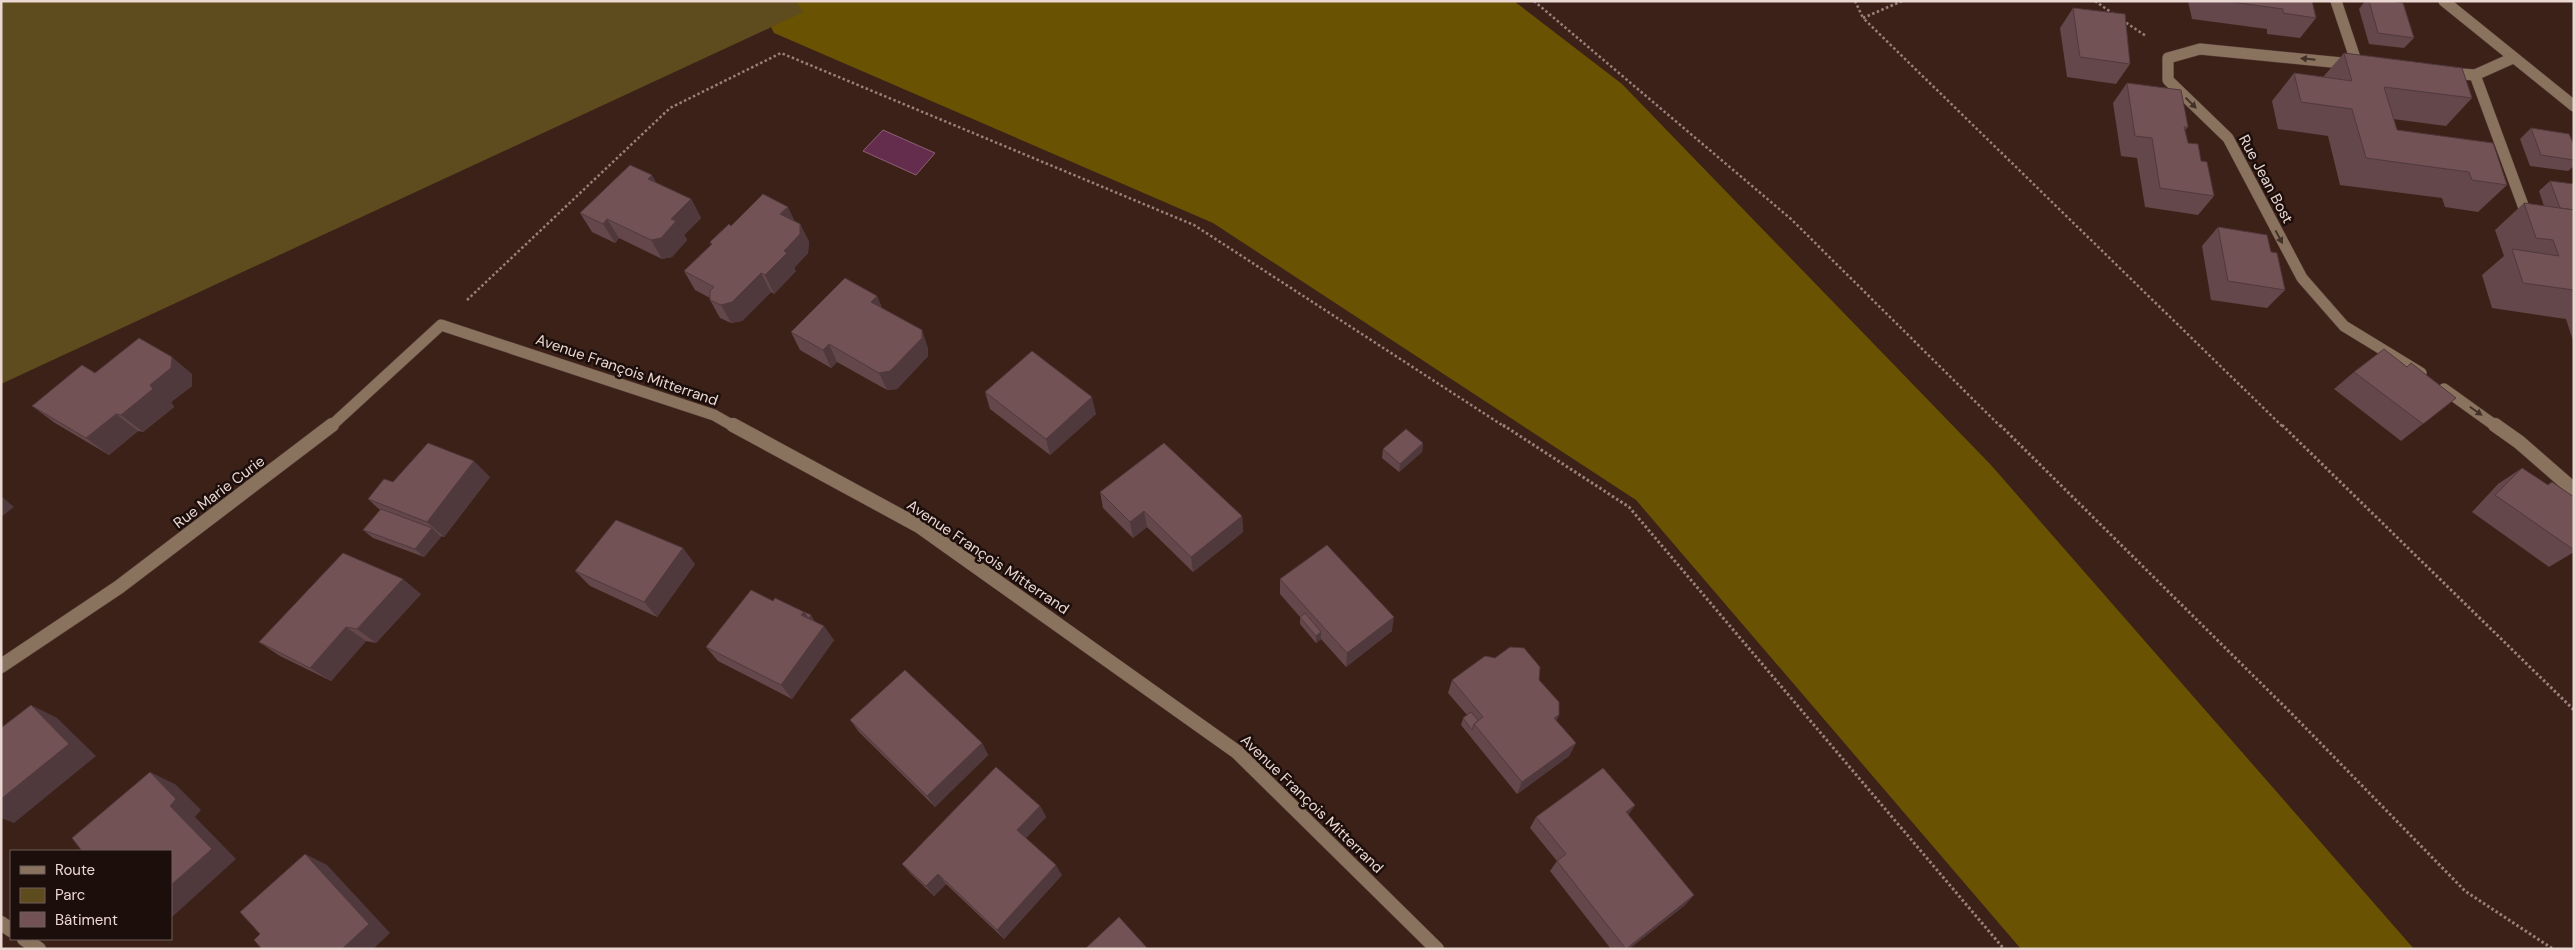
<svg xmlns="http://www.w3.org/2000/svg" width="2575" height="950" viewBox="0 0 2575 950" font-family="'DM Sans',sans-serif">
	<style>
		.green { fill: #5e4c1e }
		.forest { fill: #6a5203 }
		.water { fill: #642c4d; stroke: #8d6075 }
		.lines { fill: none; stroke-linecap: round; stroke-linejoin: round }
		.minor-far1-casing { stroke: #583e37; stroke-width: 12 }
		.minor-casing { stroke: #583e37; stroke-width: 15 }
		.path-far1 { stroke: #99827c; stroke-width: 2.5; stroke-dasharray: 2.5 2.5; stroke-linecap: butt }
		.path { stroke: #99827c; stroke-width: 3; stroke-dasharray: 2.5 2.5; stroke-linecap: butt }
		.minor-far1 { stroke: #89725e; stroke-width: 11 }
		.minor { stroke: #89725e; stroke-width: 14 }
		.wall { fill: #63474a }
		.shaded-wall { fill: #50393c }
		.building { fill: #735256; stroke: #50393c }
		.oneway { fill: #423128 }
		.labels { text-anchor: middle; dominant-baseline: central; stroke-width: 5; stroke-linejoin: round; paint-order: stroke }
		.street-label { font-size: 15px; fill: #ecd8d3; stroke: #1b0e0b }
	</style>
	<rect width="100%" height="100%" fill="#3c2119"/>
	<polygon class="green" points="1,1 795,1 804,12 1,384"/>
	<polygon class="forest" points="795,1 1514,1 1622,84 1991,465 2414,949 2021,949 1636,500 1213,223 774,33 771,27 803,12"/>
	<polygon class="water" points="883,130 935,153 916,175 863,151"/>
	<g class="lines">
		<g class="minor-far1-casing">
			<g id="minor-far1">
				<polyline points="2336,1 2357,64"/>
				<polyline points="2444,1 2574,106"/>
				<polyline points="2352,64 2200,49 2168,58 2168,80 2228,138 2302,278 2344,326 2421,373"/>
				<polyline points="2447,73 2475,75 2513,58"/>
				<polyline points="2475,75 2524,208"/>
				<polyline points="2444,389 2497,427"/>
				<polyline points="330,427 441,325 714,415 735,427"/>
			</g>
		</g>
		<g class="minor-casing">
			<g id="minor">
				<polyline points="733,425 919,526 1237,752 1437,949"/>
				<polyline points="2495,425 2519,442 2574,490"/>
				<polyline points="1,666 119,587 332,425"/>
				<polyline points="1,923 11,930"/>
				<polyline points="24,939 39,949"/>
			</g>
		</g>
		<g class="path-far1">
			<polyline points="1534,1 1791,219 2001,427"/>
			<polyline points="1855,1 1863,18"/>
			<polyline points="1902,1 1863,18 2283,427"/>
			<polyline points="2095,1 2115,15"/>
			<polyline points="2122,20 2146,36"/>
			<polyline points="467,300 670,108 781,53 1194,225 1505,427"/>
		</g>
		<g class="path">
			<polyline points="1503,425 1629,507 2004,949"/>
			<polyline points="2000,425 2293,715 2465,891 2553,949"/>
			<polyline points="2282,425 2574,710"/>
		</g>
		<use href="#minor-far1" class="minor-far1"/>
		<use href="#minor" class="minor"/>
	</g>
	<g class="wall">
		<polygon points="2188,1 2312,1 2316,18 2300,38 2267,34 2267,29 2192,19"/>
		<polygon points="2365,1 2391,1 2414,38 2404,48 2369,44 2359,9"/>
		<polygon points="2073,8 2130,64 2116,84 2067,77 2060,28"/>
		<polygon points="2344,53 2472,98 2446,126 2393,119 2397,130 2507,185 2478,212 2445,207 2442,198 2340,185 2328,136 2278,129 2272,101 2294,73 2323,77"/>
		<polygon points="2127,83 2188,127 2185,130 2188,143 2201,161 2214,196 2198,215 2145,207 2137,158 2121,156 2113,103"/>
		<polygon points="2531,128 2574,145 2574,166 2568,171 2530,166 2520,139"/>
		<polygon points="2550,181 2574,184 2574,344 2566,319 2492,308 2482,275 2504,256 2495,230 2524,203 2544,206 2539,191"/>
		<polygon points="657,183 691,199 701,218 684,235 687,240 672,257 662,259 619,238 615,243 592,232 580,213"/>
		<polygon points="795,221 800,224 809,242 808,253 794,268 796,271 774,294 771,292 742,321 731,323 720,318 710,300 710,298 695,290 684,271 711,245 710,242 731,226"/>
		<polygon points="2218,227 2271,252 2285,290 2267,308 2211,300 2202,246"/>
		<polygon points="877,296 882,308 928,348 928,356 897,389 887,390 837,362 831,368 800,350 791,332"/>
		<polygon points="2354,372 2456,398 2401,441 2334,389"/>
		<polygon points="95,373 192,374 192,386 171,402 174,407 143,432 138,431 109,455 55,423 32,406"/>
		<polygon points="985,392 1096,414 1050,455 990,409"/>
		<polygon points="1423,443 1422,452 1399,472 1382,458 1383,449"/>
		<polygon points="2522,468 2547,485 2552,482 2574,497 2574,552 2549,567 2472,512 2498,484"/>
		<polygon points="490,477 444,537 440,536 441,537 424,557 373,538 363,530 380,510 368,499 393,482"/>
		<polygon points="1100,492 1242,516 1243,532 1193,572 1147,527 1133,538 1103,508"/>
		<polygon points="695,564 657,617 590,586 575,571"/>
		<polygon points="1280,579 1392,631 1346,667 1321,639 1316,643 1300,624 1300,617 1280,594"/>
		<polygon points="421,594 376,643 366,641 331,681 280,656 259,642"/>
		<polygon points="773,601 815,622 834,640 792,699 718,661 706,647"/>
		<polygon points="1495,658 1539,680 1559,715 1556,721 1576,743 1569,756 1517,794 1461,725 1463,718 1467,715 1448,693 1452,680"/>
		<polygon points="850,720 982,743 988,755 935,807 859,732"/>
		<polygon points="1635,805 1628,815 1694,895 1685,905 1629,949 1611,949 1550,871 1557,861 1530,828 1536,817"/>
		<polygon points="1040,806 1046,817 1026,838 1062,875 1004,939 946,884 934,896 911,874 902,864"/>
	</g>
	<g class="shaded-wall">
		<polygon points="652,175 663,194 648,179"/>
		<polygon points="691,199 701,218 684,235 687,240 672,257 662,259 651,240"/>
		<polygon points="788,207 797,226 780,214"/>
		<polygon points="607,219 619,238 615,243 603,224"/>
		<polygon points="800,224 809,242 808,253 794,268 796,271 774,294 765,275"/>
		<polygon points="761,273 771,292 742,321 731,323 721,305"/>
		<polygon points="877,296 884,314 871,302"/>
		<polygon points="922,330 928,348 928,356 897,389 887,390 879,373"/>
		<polygon points="829,344 837,362 831,368 823,350"/>
		<polygon points="172,357 192,374 192,386 171,402 174,407 143,432 121,415 150,385"/>
		<polygon points="1092,397 1096,414 1050,455 1046,439"/>
		<polygon points="116,414 138,431 109,455 86,438"/>
		<polygon points="1423,443 1422,452 1399,472 1400,464"/>
		<polygon points="474,461 490,477 444,537 427,522"/>
		<polygon points="1,496 14,507 1,517"/>
		<polygon points="1144,511 1147,527 1133,538 1130,522"/>
		<polygon points="1242,516 1243,532 1193,572 1191,557"/>
		<polygon points="432,528 441,537 424,557 415,549"/>
		<polygon points="683,548 695,564 657,617 644,602"/>
		<polygon points="403,579 421,594 376,643 357,629"/>
		<polygon points="804,612 811,615 816,623 801,615"/>
		<polygon points="1394,617 1392,631 1346,667 1347,653"/>
		<polygon points="824,626 834,640 792,699 781,685"/>
		<polygon points="346,627 366,641 331,681 310,668"/>
		<polygon points="1321,632 1321,639 1316,643 1316,636"/>
		<polygon points="31,705 57,718 96,756 14,823 1,818 1,799"/>
		<polygon points="1559,715 1553,728 1554,718"/>
		<polygon points="982,743 988,755 935,807 927,796"/>
		<polygon points="1576,743 1569,756 1517,794 1522,782"/>
		<polygon points="150,772 175,784 201,810 195,817 236,859 171,918 170,806"/>
		<polygon points="1635,805 1627,816 1626,812"/>
		<polygon points="1040,806 1046,817 1023,841 1017,830"/>
		<polygon points="305,854 327,865 390,933 373,949 342,949"/>
		<polygon points="1056,865 1062,875 1004,939 997,930"/>
		<polygon points="938,874 946,884 934,896 926,886"/>
		<polygon points="1694,895 1685,905 1629,949 1626,949"/>
	</g>
	<g class="building">
		<polygon points="2225,1 2312,1 2316,18 2283,13 2283,9"/>
		<polygon points="2369,1 2391,1 2403,3 2414,38 2378,33"/>
		<polygon points="2073,8 2125,14 2130,64 2080,57"/>
		<polygon points="2344,53 2462,68 2472,98 2384,87 2397,130 2493,143 2507,185 2472,180 2469,172 2366,158 2352,109 2301,102 2294,73 2352,81"/>
		<polygon points="2127,83 2181,90 2188,127 2184,127 2188,143 2198,144 2201,161 2207,162 2214,196 2160,188 2152,138 2135,136"/>
		<polygon points="2531,128 2569,134 2574,145 2574,160 2541,155"/>
		<polygon points="630,165 652,175 648,179 691,199 671,219 676,221 661,238 651,240 607,219 603,224 580,213"/>
		<polygon points="2550,181 2574,184 2574,210 2560,208"/>
		<polygon points="763,194 788,207 780,214 800,224 800,234 784,251 787,253 765,275 761,273 732,302 721,305 710,300 710,291 714,287 684,271 712,244 710,242 729,224 731,226"/>
		<polygon points="2524,203 2574,210 2574,290 2523,283 2512,249 2559,256 2553,240 2536,238"/>
		<polygon points="2218,227 2267,235 2271,252 2277,253 2285,290 2228,281"/>
		<polygon points="845,278 877,296 871,302 922,330 922,338 890,371 879,373 829,344 823,350 791,332"/>
		<polygon points="139,338 172,357 171,368 150,385 153,389 121,415 116,414 86,438 32,406 82,365 95,373"/>
		<polygon points="2384,349 2407,367 2411,363 2456,398 2423,424 2354,372"/>
		<polygon points="1032,351 1092,397 1046,439 985,392"/>
		<polygon points="1406,429 1423,443 1400,464 1383,449"/>
		<polygon points="428,443 474,461 427,522 368,499 384,479 393,482"/>
		<polygon points="1164,443 1242,516 1191,557 1144,511 1130,522 1100,492"/>
		<polygon points="2522,468 2548,485 2552,482 2574,497 2574,550 2495,495"/>
		<polygon points="381,509 432,528 415,549 363,530"/>
		<polygon points="616,520 683,548 644,602 575,571"/>
		<polygon points="1327,545 1394,617 1347,653 1280,579"/>
		<polygon points="343,553 403,579 357,629 346,627 310,668 259,642"/>
		<polygon points="751,590 773,601 775,598 804,612 801,615 824,626 781,685 706,647"/>
		<polygon points="804,612 811,615 809,618 808,618"/>
		<polygon points="1305,613 1321,632 1316,636 1300,617"/>
		<polygon points="1510,647 1524,648 1540,667 1539,680 1559,702 1559,715 1554,718 1576,743 1522,782 1474,724 1483,717 1452,680 1485,656 1495,658"/>
		<polygon points="905,670 982,743 927,796 850,720"/>
		<polygon points="31,705 69,744 1,799 1,728"/>
		<polygon points="1471,712 1478,720 1474,724 1472,730 1463,718"/>
		<polygon points="996,767 1040,806 1017,830 1056,865 997,930 938,874 926,886 902,864"/>
		<polygon points="1603,768 1635,805 1626,812 1694,895 1626,949 1557,861 1566,854 1536,817"/>
		<polygon points="150,772 176,799 170,806 212,849 171,885 171,851 82,851 72,838"/>
		<polygon points="305,854 369,924 342,949 262,949 254,940 260,934 240,912"/>
		<polygon points="1119,917 1148,949 1085,949"/>
	</g>
	<defs><path id="oneway-solid" d="M-6-.8H1V-3.2L6.5 0L1 3.2V.8H-6Z" transform="scale(1.25)"/></defs>
	<g class="oneway">
		<use href="#oneway-solid" transform="translate(2308 59) rotate(-174)"/>
		<use href="#oneway-solid" transform="translate(2191 103) rotate(44)"/>
		<use href="#oneway-solid" transform="translate(2279 237) rotate(62)"/>
		<use href="#oneway-solid" transform="translate(2476 411) rotate(35)"/>
	</g>
	<g class="labels">
		<g class="street-label">
			<text transform="translate(2266 179) rotate(62)">Rue Jean Bost</text>
			<text transform="translate(627 370) rotate(19)">Avenue François Mitterrand</text>
			<text transform="translate(219 492) rotate(-37)">Rue Marie Curie</text>
			<text transform="translate(988 557) rotate(34)">Avenue François Mitterrand</text>
			<text transform="translate(1312 804) rotate(44)">Avenue François Mitterrand</text>
		</g>
	</g>
	<rect width="2575" height="950" fill="none" stroke="#ecd8d3" stroke-width="5"/>
	<rect x="10" y="850" width="162" height="90" fill="#1b0e0b" stroke="#6f5f5b"/>
	<rect x="20" y="866" width="25" height="8" fill="#89725e" stroke="#6f5f5b"/>
	<text x="55" y="875" font-size="15" fill="#ecd8d3">Route</text>
	<rect x="20" y="888" width="25" height="15" fill="#5e4c1e" stroke="#6f5f5b"/>
	<text x="55" y="900" font-size="15" fill="#ecd8d3">Parc</text>
	<rect x="20" y="912" width="25" height="15" fill="#735256" stroke="#6f5f5b"/>
	<text x="55" y="925" font-size="15" fill="#ecd8d3">Bâtiment</text>
</svg>
